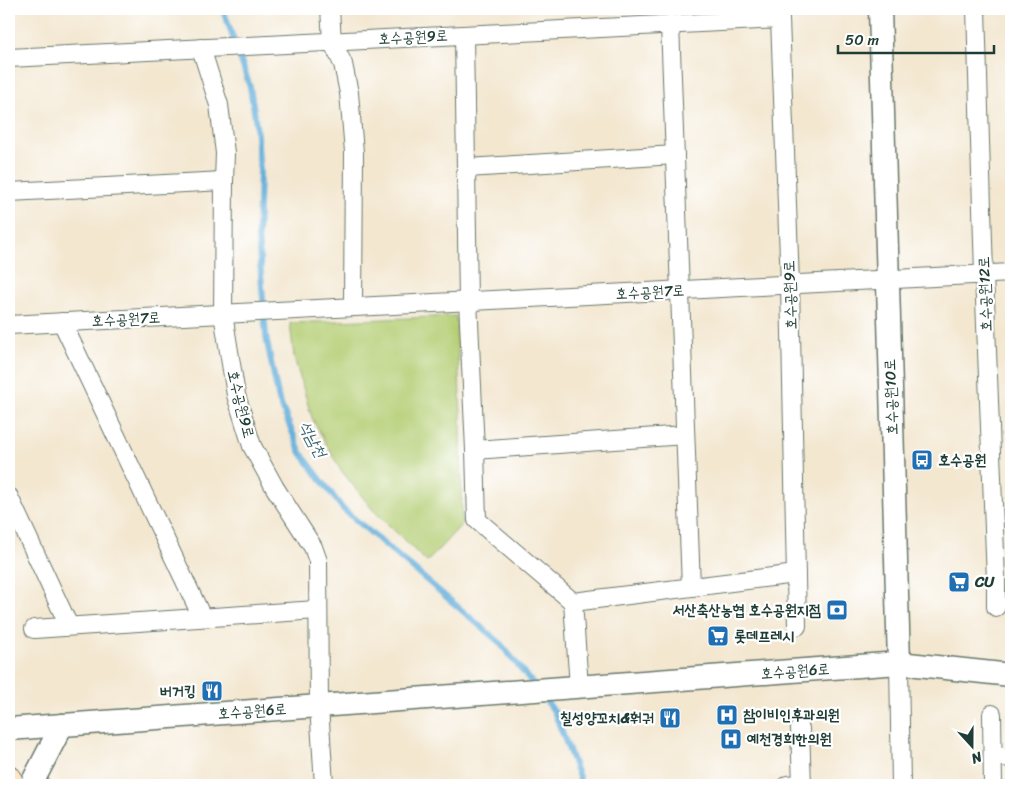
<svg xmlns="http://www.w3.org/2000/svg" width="1020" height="794" viewBox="0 0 1020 794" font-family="Sriracha,'Poor Story',sans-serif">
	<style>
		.green { fill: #b4ce73; stroke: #6a8654 }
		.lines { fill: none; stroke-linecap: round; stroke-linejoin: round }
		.stream { stroke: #60adda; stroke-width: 6 }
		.minor-casing { stroke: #69786b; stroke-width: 20 }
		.tertiary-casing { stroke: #69786b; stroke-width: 25 }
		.secondary-casing { stroke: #69786b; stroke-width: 28 }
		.minor { stroke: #fff; stroke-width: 18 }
		.tertiary { stroke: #fff; stroke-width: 22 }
		.secondary { stroke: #fee5c5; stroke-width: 25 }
		.labels { text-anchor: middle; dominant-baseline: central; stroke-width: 4.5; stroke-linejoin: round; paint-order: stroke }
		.street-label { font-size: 15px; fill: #1f3d34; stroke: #fff }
		.poi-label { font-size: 15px; font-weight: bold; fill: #1f3d34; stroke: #fff; text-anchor: start }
		.water-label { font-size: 16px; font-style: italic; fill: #36646e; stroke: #fff }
	</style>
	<rect width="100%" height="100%" fill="#fff"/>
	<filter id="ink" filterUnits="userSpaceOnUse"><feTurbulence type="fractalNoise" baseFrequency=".02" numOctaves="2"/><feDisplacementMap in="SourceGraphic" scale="10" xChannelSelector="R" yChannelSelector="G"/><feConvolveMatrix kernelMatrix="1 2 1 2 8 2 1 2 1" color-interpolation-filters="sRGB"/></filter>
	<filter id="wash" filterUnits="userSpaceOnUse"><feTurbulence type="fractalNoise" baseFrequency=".0096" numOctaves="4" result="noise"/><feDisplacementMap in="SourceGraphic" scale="20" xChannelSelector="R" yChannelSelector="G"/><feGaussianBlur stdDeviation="1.12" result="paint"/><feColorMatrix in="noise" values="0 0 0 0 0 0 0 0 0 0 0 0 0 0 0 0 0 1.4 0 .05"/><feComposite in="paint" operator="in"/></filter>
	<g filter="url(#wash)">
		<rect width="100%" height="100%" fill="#f3e7d0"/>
		<polygon class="green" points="456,316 461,414 462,524 427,562 373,510 340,469 312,418 294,357 290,323"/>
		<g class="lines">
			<g class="stream">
				<polyline points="222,9 227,20 250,87 256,124 260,171 258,236 266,337 279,400 301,453 343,509 499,642 533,684"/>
				<polyline points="541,694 554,711 582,785"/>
			</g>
		</g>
	</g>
	<g filter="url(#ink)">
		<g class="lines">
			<g class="minor-casing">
				<g id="minor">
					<polyline points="330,9 332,41 343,64 349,93 354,152 353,307"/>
					<polyline points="976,9 984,274 996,580 996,607"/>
					<polyline points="670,24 691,587"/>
					<polyline points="464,35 468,301 475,450 477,520 573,602 579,687"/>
					<polyline points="201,48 219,105 225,153 224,181 223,314 236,395 252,446 275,488 313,547 318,561 319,706 324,785"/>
					<polyline points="9,58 780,19 790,284 797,626"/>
					<polyline points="467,168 675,155"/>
					<polyline points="9,192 224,181"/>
					<polyline points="62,322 202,617"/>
					<polyline points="9,325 1011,273"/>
					<polyline points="475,450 685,435"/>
					<polyline points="9,497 69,626"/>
					<polyline points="573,602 796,574"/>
					<polyline points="34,629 317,610"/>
					<polyline points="899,663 901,785"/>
					<polyline points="992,714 993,785"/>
					<polyline points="800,728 802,785"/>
					<polyline points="993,756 1011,758"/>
					<polyline points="787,785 802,784"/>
				</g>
			</g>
			<g class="tertiary-casing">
				<g id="tertiary">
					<polyline points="880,9 899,663"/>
					<polyline points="9,729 899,663 1011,675"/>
					<polyline points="31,785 62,725"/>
				</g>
			</g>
			<g class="secondary-casing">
				<polyline id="secondary" points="9,779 12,785"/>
			</g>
			<use href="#minor" class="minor"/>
			<use href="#tertiary" class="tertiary"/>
			<use href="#secondary" class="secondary"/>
		</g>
	</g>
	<defs>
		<g id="bus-square" transform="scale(1.125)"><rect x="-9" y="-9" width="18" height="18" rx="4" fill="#1f6fb2" stroke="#fff"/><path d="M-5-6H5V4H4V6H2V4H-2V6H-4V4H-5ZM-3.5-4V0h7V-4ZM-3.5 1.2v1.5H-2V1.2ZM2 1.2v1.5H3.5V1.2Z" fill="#fff"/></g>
		<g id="supermarket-square" transform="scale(1.125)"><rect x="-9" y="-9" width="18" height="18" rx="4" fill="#1f6fb2" stroke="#fff"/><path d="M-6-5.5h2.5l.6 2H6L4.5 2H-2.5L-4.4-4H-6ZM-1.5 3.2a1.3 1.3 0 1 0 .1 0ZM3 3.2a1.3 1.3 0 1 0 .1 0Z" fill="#fff"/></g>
		<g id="bank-square" transform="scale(1.125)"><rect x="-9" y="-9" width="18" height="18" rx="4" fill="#1f6fb2" stroke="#fff"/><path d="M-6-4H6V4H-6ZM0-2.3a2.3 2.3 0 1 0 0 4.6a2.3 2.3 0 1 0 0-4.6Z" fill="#fff"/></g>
		<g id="restaurant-square" transform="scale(1.125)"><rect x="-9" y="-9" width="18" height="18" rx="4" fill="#1f6fb2" stroke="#fff"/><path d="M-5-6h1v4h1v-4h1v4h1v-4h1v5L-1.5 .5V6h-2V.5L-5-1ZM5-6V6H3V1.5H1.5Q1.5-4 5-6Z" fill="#fff"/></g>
		<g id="hospital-square" transform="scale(1.125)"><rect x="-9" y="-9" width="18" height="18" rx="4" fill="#1f6fb2" stroke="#fff"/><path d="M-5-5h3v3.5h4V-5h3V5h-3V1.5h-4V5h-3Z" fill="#fff"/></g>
	</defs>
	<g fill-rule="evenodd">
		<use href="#bus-square" x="922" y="460"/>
		<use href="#supermarket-square" x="959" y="582"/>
		<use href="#bank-square" x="837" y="610"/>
		<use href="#supermarket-square" x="718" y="636"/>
		<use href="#restaurant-square" x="212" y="691"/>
		<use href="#hospital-square" x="727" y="715"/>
		<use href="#restaurant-square" x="670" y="718"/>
		<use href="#hospital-square" x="731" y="739"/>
	</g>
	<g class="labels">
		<g class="street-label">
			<text transform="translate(413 37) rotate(-3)">호수공원9로</text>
			<text transform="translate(650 292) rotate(-3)">호수공원7로</text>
			<text transform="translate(985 294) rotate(-92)">호수공원12로</text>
			<text transform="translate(790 295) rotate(-92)">호수공원9로</text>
			<text transform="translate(126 319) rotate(-3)">호수공원7로</text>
			<text transform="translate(891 397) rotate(-92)">호수공원10로</text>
			<text transform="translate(241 404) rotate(76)">호수공원9로</text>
			<text transform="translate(795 671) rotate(-4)">호수공원6로</text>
			<text transform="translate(252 711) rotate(-4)">호수공원6로</text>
		</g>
		<g class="poi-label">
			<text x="938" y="460">호수공원</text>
			<text x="975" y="582">CU</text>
			<text x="821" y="610" text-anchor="end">서산축산농협 호수공원지점</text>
			<text x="734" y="636">롯데프레시</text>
			<text x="196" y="691" text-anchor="end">버거킹</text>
			<text x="743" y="715">참이비인후과의원</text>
			<text x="654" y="718" text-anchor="end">칠성양꼬치&amp;훠궈</text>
			<text x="747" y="739">예천경희한의원</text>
		</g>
		<g class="water-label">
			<text transform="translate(313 439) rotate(62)">석남천</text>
		</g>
	</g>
	<rect width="1020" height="794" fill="none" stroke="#fff" stroke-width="30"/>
	<g transform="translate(972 746) rotate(159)" stroke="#ffffff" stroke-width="4" paint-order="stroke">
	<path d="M0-4L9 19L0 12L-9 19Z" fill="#1f3d34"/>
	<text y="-8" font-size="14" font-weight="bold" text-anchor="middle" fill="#1f3d34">N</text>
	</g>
	<path d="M838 45v8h156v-8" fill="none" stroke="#1f3d34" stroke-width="2.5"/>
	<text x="845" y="45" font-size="15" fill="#1f3d34" stroke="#ffffff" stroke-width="4" paint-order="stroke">50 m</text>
</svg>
